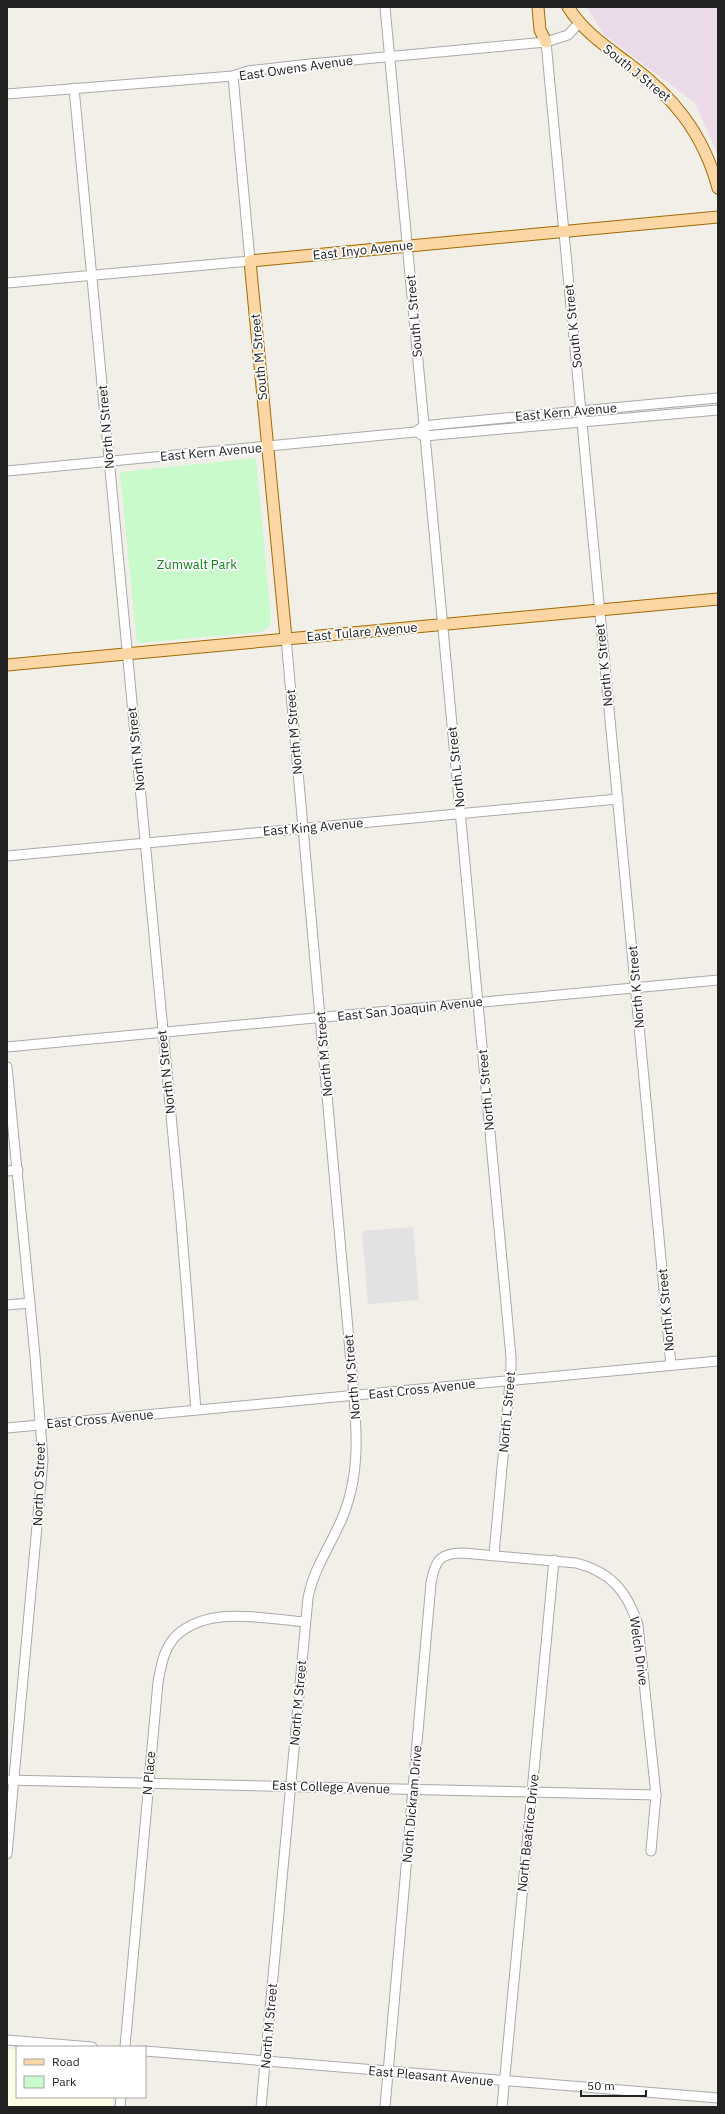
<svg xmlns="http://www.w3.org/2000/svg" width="725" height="2114" viewBox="0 0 725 2114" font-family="'IBM Plex Sans',sans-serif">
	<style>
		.industrial { fill: #ebdbe8 }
		.education { fill: #ffffe5 }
		.park { fill: #c8facc }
		.parking { fill: #e2e2e2 }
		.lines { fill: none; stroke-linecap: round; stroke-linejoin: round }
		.minor-casing { stroke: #a9a9a9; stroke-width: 11 }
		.major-casing { stroke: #a06b00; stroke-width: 13 }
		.minor { stroke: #fff; stroke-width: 9 }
		.major { stroke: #fcd6a4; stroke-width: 11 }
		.labels { text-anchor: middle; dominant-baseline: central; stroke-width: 3.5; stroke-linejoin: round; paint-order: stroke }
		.street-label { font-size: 13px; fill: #222; stroke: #fff }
		.park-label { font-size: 13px; fill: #0c8416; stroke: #fff }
	</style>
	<rect width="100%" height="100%" fill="#f2efe9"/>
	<polygon class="industrial" points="587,7 718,7 718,155 695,103 603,34"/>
	<polygon class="education" points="7,2049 17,2050 17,2097 113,2097 113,2107 7,2107"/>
	<polygon class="park" points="256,458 271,619 269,627 262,632 137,643 120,472"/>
	<polygon class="parking" points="413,1227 419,1300 368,1304 362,1231"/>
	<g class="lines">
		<g class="minor-casing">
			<g id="minor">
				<polyline points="385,7 511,1357 511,1371 494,1554"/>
				<polyline points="546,42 671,1365"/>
				<polyline points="74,88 181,1221 196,1410"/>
				<polyline points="7,94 233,76 248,71 310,64 546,42 568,35 579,23"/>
				<polyline points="7,283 250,261 233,76"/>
				<polyline points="420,434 425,436 446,434 718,410"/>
				<polyline points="7,471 415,432 424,426 442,424 718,398"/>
				<polyline points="7,856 618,799"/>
				<polyline points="7,1047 718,980"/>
				<polyline points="7,1067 35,1356 43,1460 7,1854"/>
				<polyline points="7,1171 18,1170"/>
				<polyline points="7,1305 30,1303"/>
				<polyline points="7,1428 718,1361"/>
				<polyline points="7,1780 656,1795"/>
				<polyline points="7,2040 92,2047"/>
				<path d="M125,2047L158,1682C161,1666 164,1647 177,1635C210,1605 266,1619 305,1622"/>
				<polyline points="145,2051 718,2098"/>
				<polyline points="120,2107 121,2097"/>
				<path d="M261,2107L308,1598C314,1566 334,1541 345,1511C359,1473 357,1436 354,1396L286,638"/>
				<path d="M385,2107L431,1583C435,1561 439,1553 463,1553L576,1563C611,1572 627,1591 638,1625L656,1795L651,1851"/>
				<polyline points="502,2107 554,1560"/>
			</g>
		</g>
		<g class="major-casing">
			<g id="major">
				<polyline points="538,7 540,30 546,42"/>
				<path d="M568,7C583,31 605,46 628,63C673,96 703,133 718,188"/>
				<polyline points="286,638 250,261 718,217"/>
				<polyline points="7,665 718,599"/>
			</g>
		</g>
		<use href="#minor" class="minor"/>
		<use href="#major" class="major"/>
	</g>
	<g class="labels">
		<g class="street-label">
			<text transform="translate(296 68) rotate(-8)">East Owens Avenue</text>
			<text transform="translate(637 73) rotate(39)">South J Street</text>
			<text transform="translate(363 250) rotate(-6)">East Inyo Avenue</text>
			<text transform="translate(414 316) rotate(-95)">South L Street</text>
			<text transform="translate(573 326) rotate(-96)">South K Street</text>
			<text transform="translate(259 357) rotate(-95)">South M Street</text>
			<text transform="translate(566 412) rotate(-5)">East Kern Avenue</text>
			<text transform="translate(106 427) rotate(-95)">North N Street</text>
			<text transform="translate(211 452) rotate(-5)">East Kern Avenue</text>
			<text transform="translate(362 632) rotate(-5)">East Tulare Avenue</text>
			<text transform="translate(604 665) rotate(-96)">North K Street</text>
			<text transform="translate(294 732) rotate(-95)">North M Street</text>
			<text transform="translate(136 749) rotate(-96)">North N Street</text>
			<text transform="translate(456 767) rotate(-96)">North L Street</text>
			<text transform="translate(313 827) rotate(-5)">East King Avenue</text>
			<text transform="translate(636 987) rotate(-95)">North K Street</text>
			<text transform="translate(410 1009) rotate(-6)">East San Joaquin Avenue</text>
			<text transform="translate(324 1054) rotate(-95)">North M Street</text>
			<text transform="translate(166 1072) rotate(-96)">North N Street</text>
			<text transform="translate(486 1090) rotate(-95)">North L Street</text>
			<text transform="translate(666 1310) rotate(-95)">North K Street</text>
			<text transform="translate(352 1377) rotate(-95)">North M Street</text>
			<text transform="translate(422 1389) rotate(-6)">East Cross Avenue</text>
			<text transform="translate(507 1412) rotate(-85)">North L Street</text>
			<text transform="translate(100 1419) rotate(-5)">East Cross Avenue</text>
			<text transform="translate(39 1484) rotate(-88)">North O Street</text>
			<text transform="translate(639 1651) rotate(82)">Welch Drive</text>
			<text transform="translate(298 1703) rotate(-85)">North M Street</text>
			<text transform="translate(149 1773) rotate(-85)">N Place</text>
			<text transform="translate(331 1787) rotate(2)">East College Avenue</text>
			<text transform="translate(412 1804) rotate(-85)">North Dickram Drive</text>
			<text transform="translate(528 1833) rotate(-84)">North Beatrice Drive</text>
			<text transform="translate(269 2026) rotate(-85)">North M Street</text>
			<text transform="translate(431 2076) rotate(5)">East Pleasant Avenue</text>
		</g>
		<g class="park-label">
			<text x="197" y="564">Zumwalt Park</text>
		</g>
	</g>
	<rect width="725" height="2114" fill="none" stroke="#222222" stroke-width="16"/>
	<rect x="16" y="2046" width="130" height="52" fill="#ffffff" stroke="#a7a7a7"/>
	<rect x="24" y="2059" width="20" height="6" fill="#fcd6a4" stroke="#a7a7a7"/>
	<text x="52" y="2066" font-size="12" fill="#222222">Road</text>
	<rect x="24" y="2076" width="20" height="12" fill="#c8facc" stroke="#a7a7a7"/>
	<text x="52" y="2086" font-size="12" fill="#222222">Park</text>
	<path d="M581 2090v6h65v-6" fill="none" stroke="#222222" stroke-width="2"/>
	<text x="587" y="2090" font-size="12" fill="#222222" stroke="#ffffff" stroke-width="3" paint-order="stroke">50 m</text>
</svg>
